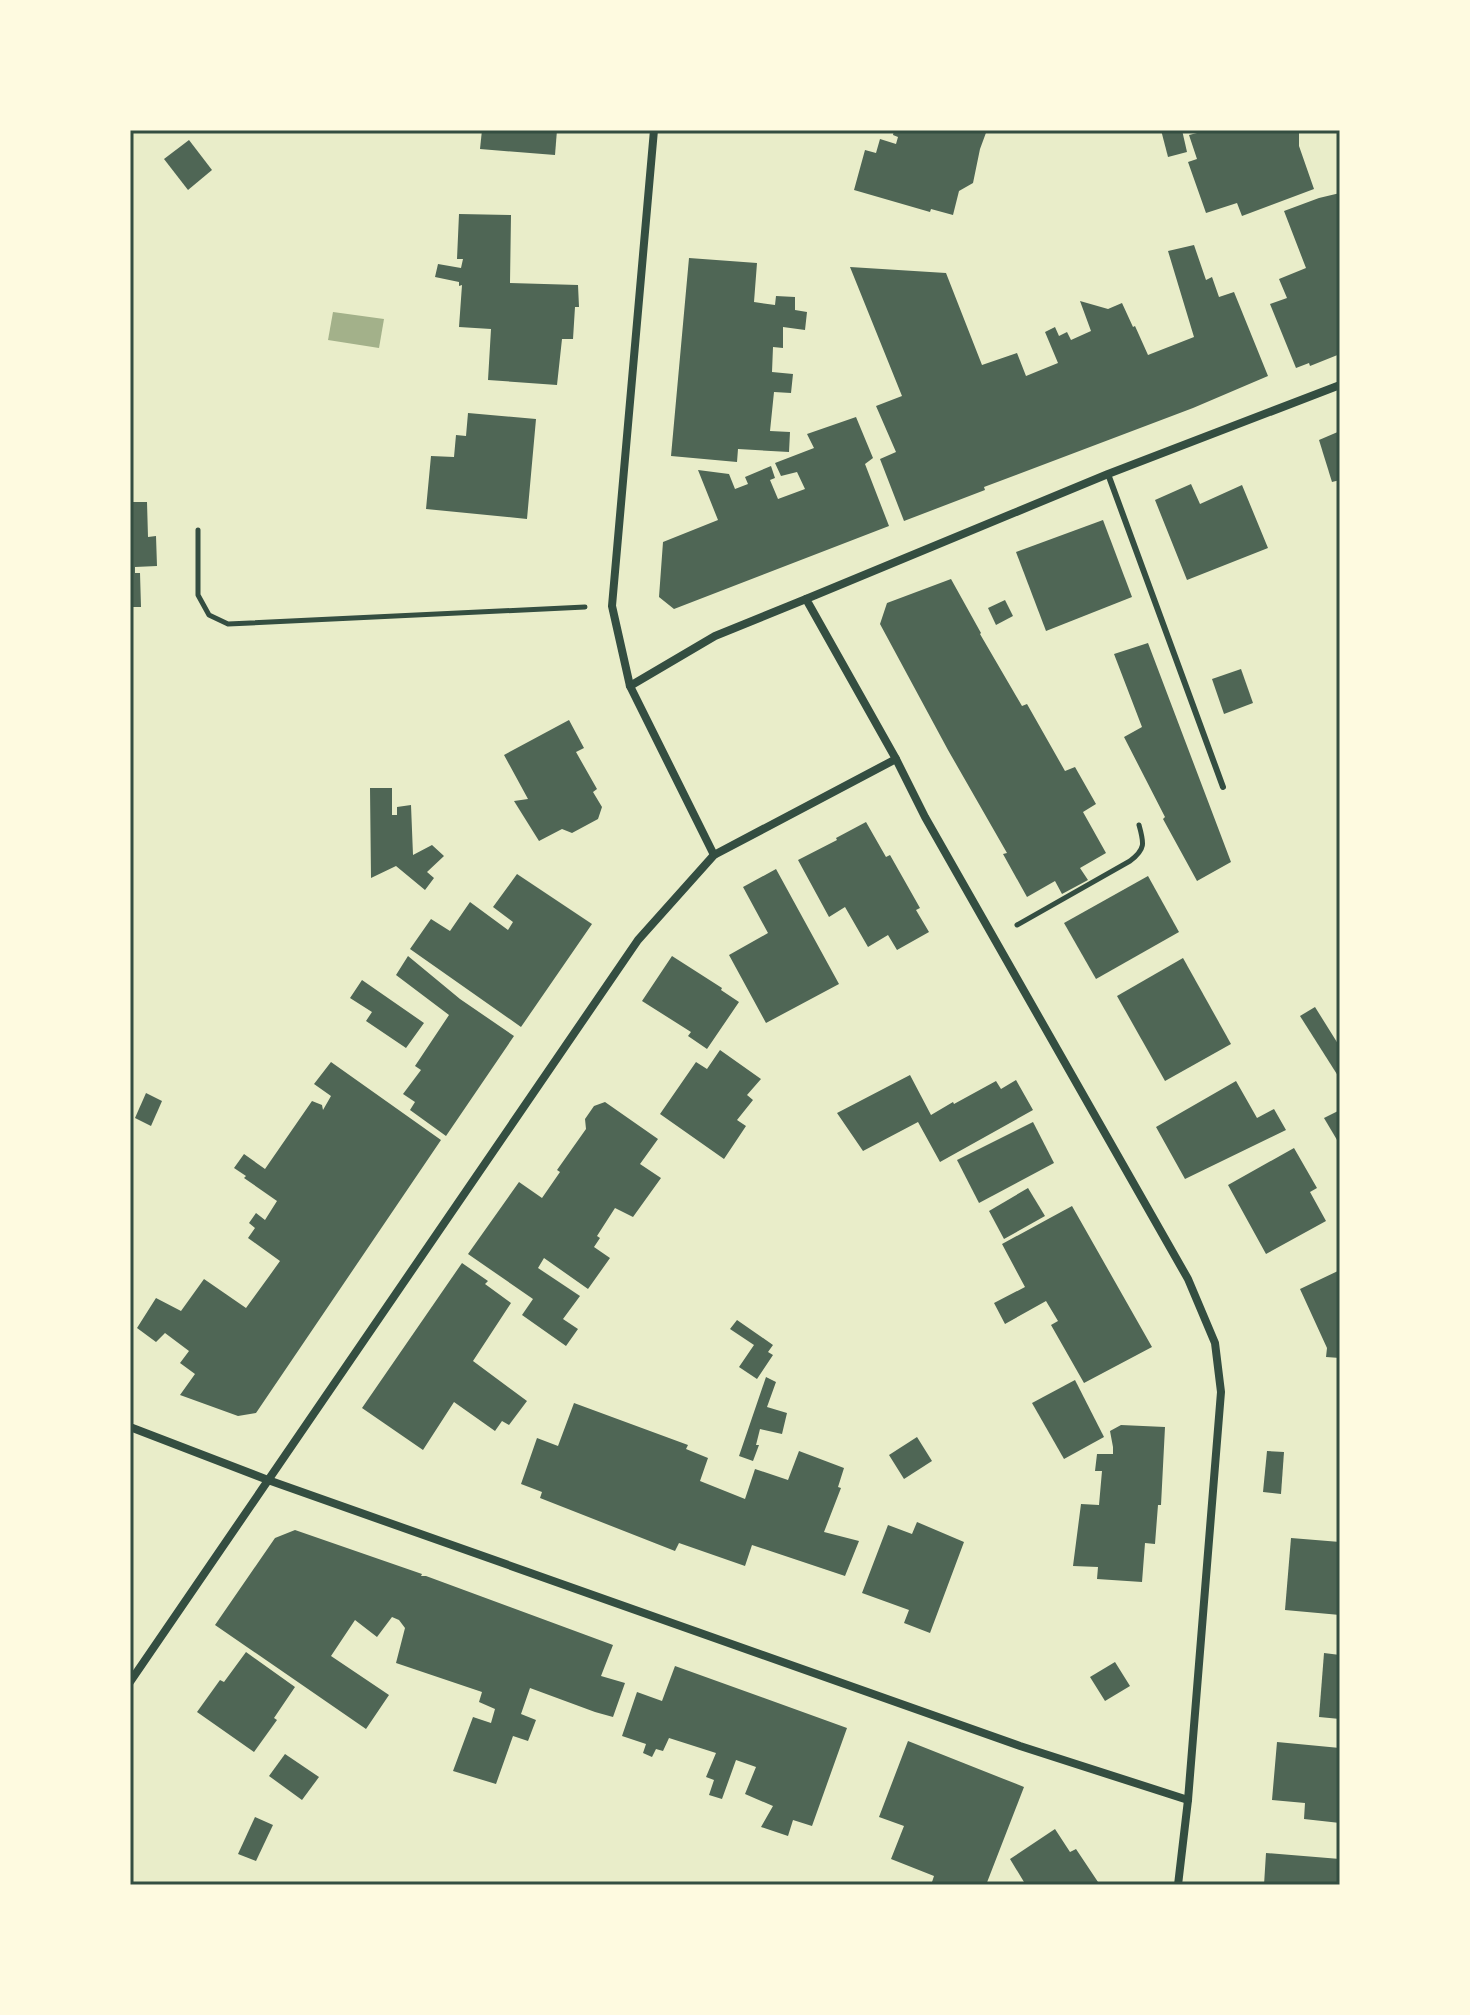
<svg xmlns="http://www.w3.org/2000/svg" width="1470" height="2015" viewBox="0 0 1470 2015" font-family="'Crimson Pro',serif">
	<style>
		.water { fill: #a3b18a }
		.building { fill: #4f6655 }
		.lines { fill: none; stroke-linecap: round; stroke-linejoin: round }
		.path { stroke: #344e41; stroke-width: 5 }
		.service { stroke: #344e41; stroke-width: 6 }
		.minor { stroke: #344e41; stroke-width: 8 }
		.neatline { fill: none; stroke: #344e41; stroke-width: 3 }
	</style>
	<rect width="100%" height="100%" fill="#e9edc9"/>
	<polygon class="water" points="333,312 384,319 379,348 328,340"/>
	<g class="building">
		<polygon points="482,130 557,130 555,155 480,149"/>
		<polygon points="894,130 987,130 980,149 973,183 959,191 953,215 931,209 930,212 854,190 865,150 876,153 880,139 896,144 898,137 893,135"/>
		<polygon points="1161,130 1182,130 1187,152 1168,157"/>
		<polygon points="1209,130 1299,130 1299,146 1314,189 1242,216 1237,203 1206,213 1188,162 1197,159 1189,135"/>
		<polygon points="189,140 212,170 188,190 164,159"/>
		<polygon points="1340,193 1340,354 1310,366 1309,363 1296,368 1270,304 1287,298 1279,279 1306,268 1284,211 1319,198"/>
		<polygon points="459,214 511,215 510,283 578,285 579,307 575,307 573,339 562,339 557,385 488,380 491,329 459,327 462,285 459,286 459,282 435,277 438,264 461,268 463,259 457,259"/>
		<polygon points="1194,245 1206,280 1212,277 1219,297 1234,292 1268,376 1193,408 984,487 985,490 904,521 880,459 896,452 876,406 902,396 850,267 946,273 982,365 1017,353 1026,376 1058,363 1045,332 1055,327 1059,336 1067,332 1071,340 1091,331 1080,301 1108,309 1122,303 1133,327 1135,326 1148,355 1194,337 1168,251"/>
		<polygon points="689,258 757,263 754,302 775,305 776,296 795,297 795,310 807,312 805,330 783,327 783,348 773,347 772,372 793,374 791,393 774,392 770,431 790,432 789,452 738,449 737,462 671,456"/>
		<polygon points="468,413 536,419 527,519 426,509 431,456 454,457 456,435 466,436"/>
		<polygon points="856,417 873,458 865,464 889,526 674,609 659,597 663,542 718,520 698,470 729,474 735,489 748,484 745,477 771,466 775,478 770,480 778,499 805,489 797,472 781,476 775,463 814,448 807,434"/>
		<polygon points="1340,431 1340,480 1332,482 1319,440"/>
		<polygon points="1191,484 1200,504 1242,485 1268,548 1187,580 1155,500"/>
		<polygon points="130,502 147,502 148,537 156,536 157,566 135,567 135,573 140,573 141,607 130,607"/>
		<polygon points="1103,520 1132,597 1046,631 1016,552"/>
		<polygon points="951,579 981,633 980,634 1022,706 1027,704 1065,771 1075,767 1096,804 1083,812 1106,853 1080,868 1088,880 1062,894 1055,881 1027,897 1003,854 1007,853 948,750 880,624 887,603"/>
		<polygon points="1005,600 1013,616 996,625 988,608"/>
		<polygon points="1148,643 1231,862 1197,881 1163,819 1165,817 1124,737 1142,727 1114,654"/>
		<polygon points="1241,669 1253,703 1224,714 1212,679"/>
		<polygon points="569,720 584,748 576,752 597,789 593,792 602,807 598,819 572,833 562,829 539,841 514,801 528,799 504,755"/>
		<polygon points="370,788 392,788 392,815 397,815 397,807 411,805 413,855 432,845 444,856 427,872 434,878 425,890 396,866 371,878"/>
		<polygon points="866,822 886,857 890,855 920,908 916,910 929,932 897,950 888,935 868,947 845,907 829,917 798,860 837,840 836,838"/>
		<polygon points="776,869 839,984 766,1023 729,955 768,933 743,887"/>
		<polygon points="517,874 592,924 521,1027 410,949 431,919 450,931 470,902 508,930 513,922 493,907"/>
		<polygon points="1148,876 1179,932 1096,979 1064,923"/>
		<polygon points="408,956 460,999 514,1036 446,1136 410,1110 415,1102 403,1094 421,1070 415,1066 449,1015 396,975"/>
		<polygon points="672,956 722,988 721,990 739,1002 707,1049 688,1036 691,1032 642,1001"/>
		<polygon points="1183,958 1231,1044 1165,1081 1117,996"/>
		<polygon points="362,980 424,1023 406,1048 366,1021 372,1012 350,998"/>
		<polygon points="1315,1007 1340,1047 1340,1079 1300,1016"/>
		<polygon points="720,1050 761,1079 747,1095 753,1100 737,1120 746,1126 724,1159 660,1114 696,1062 707,1069"/>
		<polygon points="331,1062 441,1140 256,1413 238,1416 180,1395 195,1374 180,1363 189,1351 165,1333 156,1342 137,1328 156,1298 181,1311 204,1279 246,1308 270,1275 280,1261 248,1238 255,1228 249,1223 256,1213 265,1220 277,1201 244,1178 246,1176 234,1168 244,1154 265,1169 312,1101 322,1105 323,1110 331,1096 314,1084"/>
		<polygon points="910,1075 931,1115 953,1102 954,1104 996,1081 1001,1089 1016,1080 1033,1110 940,1162 918,1122 863,1151 837,1113"/>
		<polygon points="1236,1081 1257,1118 1274,1109 1286,1130 1185,1179 1156,1127"/>
		<polygon points="146,1093 162,1101 151,1126 135,1118"/>
		<polygon points="605,1102 658,1139 640,1164 661,1178 633,1217 615,1208 597,1236 600,1238 594,1247 610,1258 588,1289 544,1258 538,1268 580,1296 563,1319 578,1329 566,1346 522,1315 533,1299 468,1254 519,1182 542,1198 560,1172 557,1170 586,1129 585,1119 594,1106"/>
		<polygon points="1340,1110 1340,1145 1324,1118"/>
		<polygon points="1033,1122 1054,1163 979,1203 957,1160"/>
		<polygon points="1294,1148 1317,1188 1310,1192 1326,1221 1266,1254 1228,1185"/>
		<polygon points="1028,1188 1045,1216 1004,1239 989,1211"/>
		<polygon points="1072,1206 1152,1347 1084,1383 1051,1325 1058,1321 1046,1301 1005,1324 994,1303 1025,1287 1002,1244"/>
		<polygon points="462,1263 488,1281 485,1284 511,1303 473,1361 527,1401 509,1425 502,1421 495,1431 454,1402 423,1450 362,1408"/>
		<polygon points="1340,1270 1340,1358 1326,1357 1327,1348 1300,1289"/>
		<polygon points="737,1320 773,1345 768,1352 773,1355 757,1379 739,1367 754,1345 730,1329"/>
		<polygon points="766,1377 776,1382 767,1407 787,1413 782,1434 760,1429 756,1445 759,1445 753,1461 739,1456"/>
		<polygon points="1075,1380 1104,1437 1064,1459 1032,1403"/>
		<polygon points="574,1403 688,1445 686,1449 708,1458 700,1481 745,1499 755,1469 788,1480 799,1451 844,1468 838,1487 841,1488 824,1532 859,1541 845,1576 752,1545 745,1566 679,1543 675,1551 540,1498 542,1492 521,1484 537,1438 558,1446"/>
		<polygon points="1121,1425 1165,1427 1161,1505 1158,1505 1155,1544 1145,1543 1142,1582 1097,1579 1098,1567 1073,1566 1081,1504 1099,1505 1102,1471 1095,1471 1097,1454 1113,1454 1113,1447 1110,1431"/>
		<polygon points="917,1437 932,1461 904,1479 889,1455"/>
		<polygon points="1267,1451 1284,1452 1281,1494 1263,1492"/>
		<polygon points="917,1522 964,1542 930,1633 904,1623 909,1610 862,1593 888,1525 912,1534"/>
		<polygon points="295,1530 422,1574 421,1576 426,1576 613,1645 601,1676 625,1683 613,1717 595,1712 530,1688 521,1714 536,1720 528,1741 513,1736 496,1784 453,1771 473,1717 491,1723 495,1709 479,1702 482,1692 396,1663 405,1628 399,1620 392,1617 377,1637 355,1620 331,1656 389,1695 366,1729 215,1625 275,1538"/>
		<polygon points="1291,1538 1340,1542 1340,1615 1285,1610"/>
		<polygon points="246,1652 295,1687 274,1718 277,1720 254,1752 197,1712 220,1680 224,1682"/>
		<polygon points="1324,1653 1340,1655 1340,1719 1319,1717"/>
		<polygon points="1115,1662 1130,1686 1105,1701 1090,1677"/>
		<polygon points="675,1666 847,1728 812,1826 793,1820 788,1836 761,1827 773,1806 745,1794 756,1767 736,1760 722,1799 709,1795 714,1780 706,1777 716,1753 669,1738 663,1751 656,1749 652,1757 643,1753 646,1744 622,1736 637,1692 662,1701"/>
		<polygon points="908,1741 1024,1787 986,1885 931,1885 934,1876 891,1859 904,1826 879,1817"/>
		<polygon points="1277,1742 1340,1748 1340,1823 1304,1819 1305,1803 1272,1800"/>
		<polygon points="285,1754 319,1777 302,1800 269,1776"/>
		<polygon points="255,1817 273,1825 256,1861 238,1854"/>
		<polygon points="1055,1829 1070,1852 1076,1849 1100,1885 1019,1885 1024,1882 1010,1859"/>
		<polygon points="1266,1853 1340,1859 1340,1885 1264,1885"/>
	</g>
	<g class="lines">
		<g class="path">
			<polyline points="198,530 198,595 209,615 228,624 585,607"/>
			<path d="M1017,925L1130,861C1146,849 1144,843 1139,825"/>
		</g>
		<polyline class="service" points="1108,474 1223,787"/>
		<g class="minor">
			<polyline points="654,130 612,606 630,686 714,855"/>
			<polyline points="630,686 715,636 806,599"/>
			<polyline points="896,759 925,817 1188,1279 1215,1343 1221,1392 1188,1800 1178,1885"/>
			<polyline points="130,1427 268,1480 1020,1746 1188,1800"/>
			<polyline points="130,1682 638,940 714,855 896,759 806,599 1108,474 1340,385"/>
		</g>
	</g>
	<rect width="1470" height="2015" fill="none" stroke="#fefae0" stroke-width="264"/>
	<rect x="132" y="132" width="1206" height="1751" class="neatline"/>
</svg>
